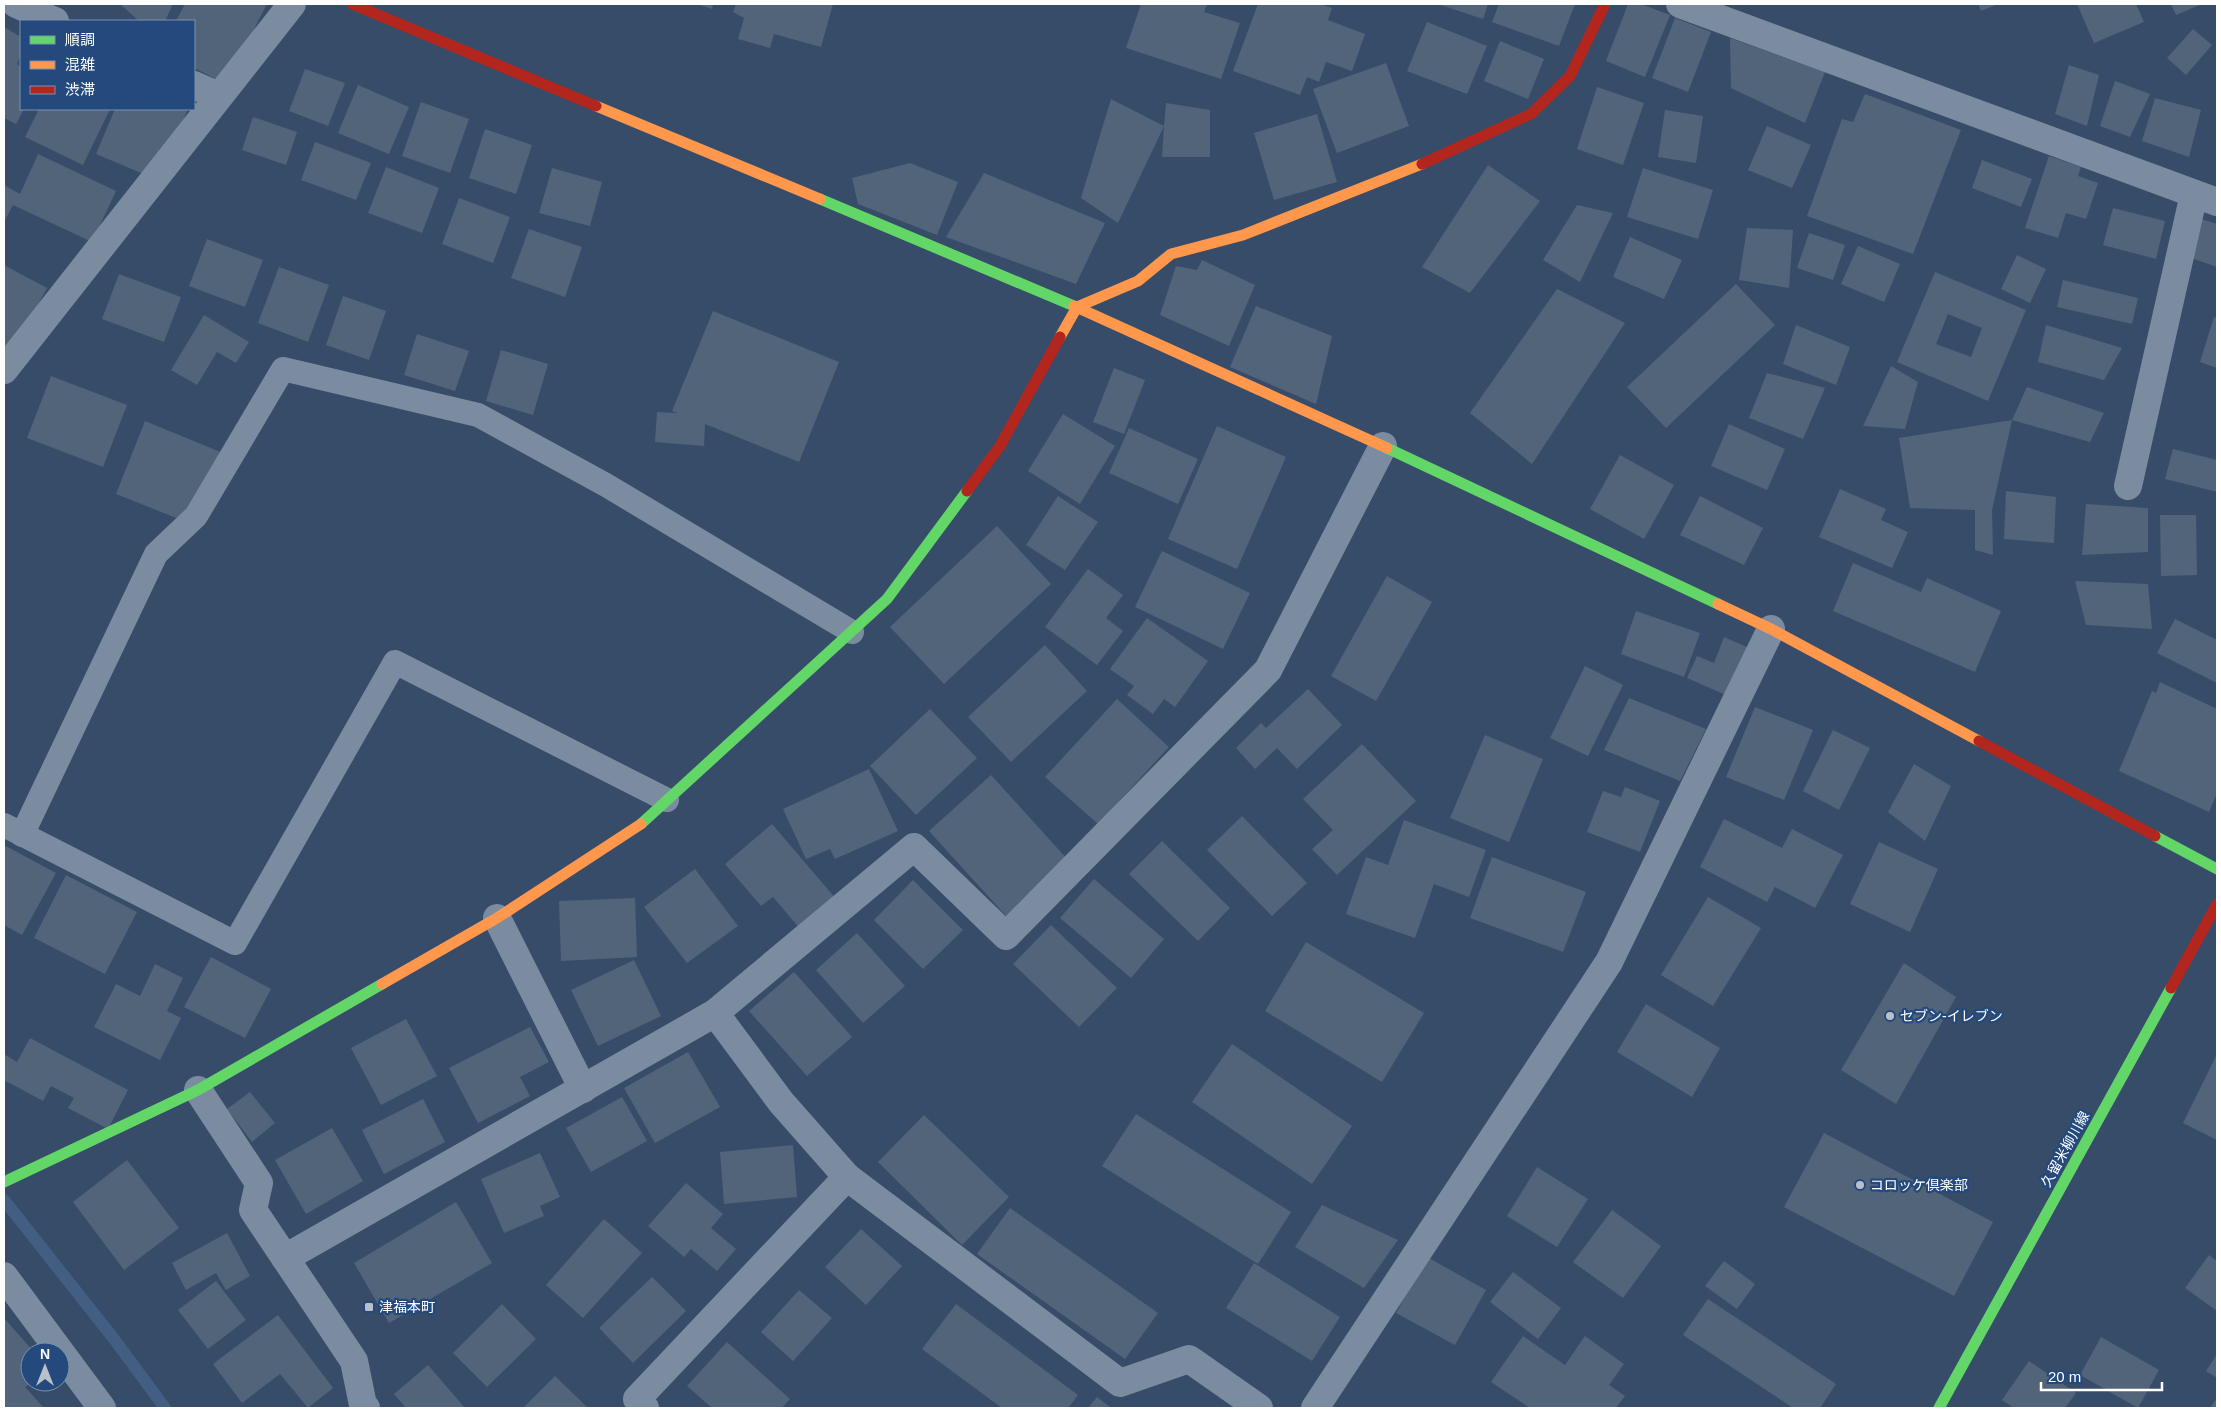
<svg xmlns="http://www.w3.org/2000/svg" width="2221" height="1412" viewBox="0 0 2221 1412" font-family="Helvetica,'Noto Sans JP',sans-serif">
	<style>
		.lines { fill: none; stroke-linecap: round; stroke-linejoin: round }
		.stream { stroke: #425e82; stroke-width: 12 }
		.building { fill: #52647a; fill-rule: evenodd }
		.lane { stroke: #7c8ca0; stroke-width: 24 }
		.street { stroke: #7c8ca0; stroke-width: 28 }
		.fast { stroke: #63d668; stroke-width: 11 }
		.slow { stroke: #ff974d; stroke-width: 11 }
		.jam { stroke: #b3261e; stroke-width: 11 }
		.poi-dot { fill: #b9c0ca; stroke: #23497d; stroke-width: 2 }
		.labels { text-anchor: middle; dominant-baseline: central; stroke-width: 4.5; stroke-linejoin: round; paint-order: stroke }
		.poi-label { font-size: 14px; fill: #fff; stroke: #23497d; text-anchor: start }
		.street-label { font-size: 14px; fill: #fff; stroke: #23497d }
	</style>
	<rect width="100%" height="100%" fill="#374c69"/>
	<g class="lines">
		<polyline class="stream" points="4,1200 114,1339 165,1408"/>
	</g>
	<g class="building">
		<polygon points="120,4 173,4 165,21 139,21"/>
		<polygon points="185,4 267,4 226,84 194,68 194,21 176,21"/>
		<polygon points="697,4 713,4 712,9"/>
		<polygon points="736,4 833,4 821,47 774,34 770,48 738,39 744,18 733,12"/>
		<polygon points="1141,4 1207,4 1204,12 1240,23 1221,79 1126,48"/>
		<polygon points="1258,4 1320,4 1332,8 1328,20 1365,34 1352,71 1326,62 1319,82 1307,77 1300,95 1233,71"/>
		<polygon points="1438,4 1488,4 1483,19"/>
		<polygon points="1499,4 1575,4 1559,46 1492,22"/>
		<polygon points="1628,4 1641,4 1670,15 1645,77 1606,61"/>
		<polygon points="1978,4 1998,4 1981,11"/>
		<polygon points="2077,4 2136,4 2144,22 2094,43"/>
		<polygon points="2171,4 2202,4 2176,15"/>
		<polygon points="1675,18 1711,32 1688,92 1652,78"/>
		<polygon points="1427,22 1487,46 1467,94 1407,71"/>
		<polygon points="4,27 21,37 21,55 17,64 21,67 21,109 24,109 16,124 4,118"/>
		<polygon points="2193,29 2212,45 2186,75 2167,58"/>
		<polygon points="1730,38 1825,72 1805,123 1731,88"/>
		<polygon points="1500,41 1544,59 1528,99 1484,81"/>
		<polygon points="1386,63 1409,126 1337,153 1313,89"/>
		<polygon points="2069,65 2099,75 2087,126 2055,114"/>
		<polygon points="305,69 345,83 328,126 289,111"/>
		<polygon points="2115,81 2150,94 2130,137 2100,126"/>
		<polygon points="358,85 409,107 389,154 338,133"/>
		<polygon points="1597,87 1644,103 1623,165 1577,149"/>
		<polygon points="1865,94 1961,130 1913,254 1807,216 1842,119 1853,122"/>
		<polygon points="2155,98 2201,110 2189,157 2142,141"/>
		<polygon points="1111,99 1164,126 1166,103 1210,110 1210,157 1162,157 1164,126 1118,223 1081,198"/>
		<polygon points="421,102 469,119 450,173 402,156"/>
		<polygon points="39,109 110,109 83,165 25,137"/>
		<polygon points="115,109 188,109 158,180 96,154"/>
		<polygon points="1665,110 1703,116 1696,163 1658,157"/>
		<polygon points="1317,114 1337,182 1274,200 1254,133"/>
		<polygon points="253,117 297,132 286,165 242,150"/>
		<polygon points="1767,126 1811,145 1792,188 1748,170"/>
		<polygon points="485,129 532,145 516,194 469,178"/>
		<polygon points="315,142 371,163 356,200 301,180"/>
		<polygon points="38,154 116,191 92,242 13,205 4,222 4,185 20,194"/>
		<polygon points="2049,156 2081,167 2078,176 2098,183 2086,219 2066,213 2058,238 2025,228"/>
		<polygon points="1982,160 2032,179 2021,207 1972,188"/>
		<polygon points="910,163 958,182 937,235 858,204 852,178"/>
		<polygon points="1488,165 1540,201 1470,293 1422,267"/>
		<polygon points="386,167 439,188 422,233 368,213"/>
		<polygon points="552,168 602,182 590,226 539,213"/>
		<polygon points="1643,168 1713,190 1698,239 1627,217"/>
		<polygon points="984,173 1105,223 1076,284 946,237"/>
		<polygon points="459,198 510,217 493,263 442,244"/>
		<polygon points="1577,205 1613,213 1580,282 1543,260"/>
		<polygon points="2113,208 2165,221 2156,259 2103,245"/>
		<polygon points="2198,218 2217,224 2217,267 2185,256"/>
		<polygon points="1747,228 1793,230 1789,288 1739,280"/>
		<polygon points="529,229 582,247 565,297 511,278"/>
		<polygon points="1809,233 1845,245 1833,280 1797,268"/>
		<polygon points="1630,237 1682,260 1664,299 1613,277"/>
		<polygon points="207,239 263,260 245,307 189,286"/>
		<polygon points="1858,246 1900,264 1884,302 1841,284"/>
		<polygon points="2017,255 2046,269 2030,303 2001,289"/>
		<polygon points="1202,260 1255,285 1229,346 1160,315 1176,266 1197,270"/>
		<polygon points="4,265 47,288 10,357 4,354"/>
		<polygon points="279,267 329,285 308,342 258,323"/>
		<path d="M1935,272L2026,310L1988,401L1897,362ZM1948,314L1982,328L1971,357L1936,344Z"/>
		<polygon points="119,274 181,297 164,342 102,319"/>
		<polygon points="2063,280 2138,298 2132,324 2057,307"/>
		<polygon points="1736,284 1775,325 1666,428 1627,387"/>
		<polygon points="1557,289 1625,323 1532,464 1470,413"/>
		<polygon points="343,296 386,311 369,360 326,345"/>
		<polygon points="1256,306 1332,336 1316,404 1230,367"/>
		<polygon points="713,311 839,362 799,462 705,424 704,446 655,442 657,412 677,413 672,411"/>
		<polygon points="204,315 249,342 236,363 217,352 197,385 171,370"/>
		<polygon points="2214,317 2217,318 2217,368 2200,362"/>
		<polygon points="1796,325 1850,347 1836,385 1783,364"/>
		<polygon points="2046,325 2122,348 2104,380 2038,362"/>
		<polygon points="417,334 469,351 455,391 404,375"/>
		<polygon points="501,350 548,364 533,415 486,401"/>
		<polygon points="1891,366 1918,382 1905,429 1863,426"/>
		<polygon points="1114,368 1145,380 1124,434 1093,422"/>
		<polygon points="1767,373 1825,388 1803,439 1749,418"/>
		<polygon points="51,376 127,405 103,467 27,438"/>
		<polygon points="2027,387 2104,413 2090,442 2012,420"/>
		<polygon points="1063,414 1115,446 1080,504 1028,471"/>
		<polygon points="2012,420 1992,510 1993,555 1975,550 1975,510 1910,508 1899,438"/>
		<polygon points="145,421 223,453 194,525 116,494"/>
		<polygon points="1729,424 1785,449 1767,490 1711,466"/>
		<polygon points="1217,426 1286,457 1237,569 1168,539"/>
		<polygon points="1129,428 1198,459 1178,504 1109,473"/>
		<polygon points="2173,449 2217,460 2217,492 2165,479"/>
		<polygon points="1620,455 1674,485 1644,539 1590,509"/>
		<polygon points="1840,489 1886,509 1881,520 1908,532 1892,568 1819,537"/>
		<polygon points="2006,491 2056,497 2054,543 2004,539"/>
		<polygon points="1058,496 1098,522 1065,570 1026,545"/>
		<polygon points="1700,496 1763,528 1744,565 1680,535"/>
		<polygon points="2086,504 2148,508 2148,552 2082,555"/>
		<polygon points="2160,515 2196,515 2197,575 2161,576"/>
		<polygon points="997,526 1051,584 944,684 890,627"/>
		<polygon points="1162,551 1250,593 1223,649 1135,607"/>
		<polygon points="1853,563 1921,592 1927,578 2001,611 1975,672 1833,611"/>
		<polygon points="1088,569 1123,595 1106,618 1123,631 1097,665 1045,627"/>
		<polygon points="1387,576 1432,602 1376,701 1331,676"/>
		<polygon points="2075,581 2148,584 2152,629 2086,625"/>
		<polygon points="1636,611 1700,633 1684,677 1621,654"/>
		<polygon points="1147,618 1208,661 1175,707 1164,699 1153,714 1127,695 1134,686 1110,669"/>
		<polygon points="2175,619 2217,640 2217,683 2157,653"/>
		<polygon points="1724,637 1749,648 1728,696 1687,678 1697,656 1714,663"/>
		<polygon points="1045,645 1087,691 1011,762 968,717"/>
		<polygon points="1585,666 1623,685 1588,756 1550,738"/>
		<polygon points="2160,682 2217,709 2217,793 2209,812 2119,771 2152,691 2156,693"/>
		<polygon points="1308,689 1342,725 1297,769 1277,748 1255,769 1236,748 1261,723 1266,728"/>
		<polygon points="1629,698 1706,729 1680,781 1604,750"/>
		<polygon points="1117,699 1169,747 1098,824 1045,777"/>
		<polygon points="1755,707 1813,730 1784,800 1726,777"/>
		<polygon points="930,709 977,758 916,815 870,766"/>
		<polygon points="1833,730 1870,748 1839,810 1803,791"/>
		<polygon points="1485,735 1543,759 1509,842 1450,818"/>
		<polygon points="1362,744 1416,801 1337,875 1312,849 1333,830 1303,799"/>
		<polygon points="1914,764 1951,786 1925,841 1888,812"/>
		<polygon points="869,769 898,831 835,859 830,849 806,859 783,809"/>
		<polygon points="991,775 1069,861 1007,917 929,831"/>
		<polygon points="1625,787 1660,801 1640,852 1587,832 1603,791 1621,797"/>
		<polygon points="1242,816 1307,883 1272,916 1207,850"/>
		<polygon points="1724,819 1782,848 1792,829 1843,855 1815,908 1775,887 1767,902 1700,867"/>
		<polygon points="1404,820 1486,850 1469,897 1434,884 1415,938 1346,914 1366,857 1388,865"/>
		<polygon points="772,824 837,900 801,930 773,897 761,906 725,864"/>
		<polygon points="1162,841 1230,908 1198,941 1129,874"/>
		<polygon points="1879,842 1938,869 1910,932 1850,904"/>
		<polygon points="4,845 56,873 22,935 4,925"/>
		<polygon points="1492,857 1586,892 1563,952 1470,918"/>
		<polygon points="695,869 738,926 687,963 644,907"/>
		<polygon points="66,875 137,912 105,974 34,938"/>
		<polygon points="1094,879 1164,939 1131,978 1060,918"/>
		<polygon points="913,880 963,930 923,969 874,920"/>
		<polygon points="1708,897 1761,928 1713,1006 1661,975"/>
		<polygon points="635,898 637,957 561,961 559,901"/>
		<polygon points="1051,925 1117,988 1079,1027 1013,964"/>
		<polygon points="857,933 905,986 863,1023 816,970"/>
		<polygon points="1306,942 1424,1013 1382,1082 1265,1011"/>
		<polygon points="211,957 271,989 245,1038 184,1007"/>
		<polygon points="634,960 661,1016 598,1046 571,990"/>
		<polygon points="1904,963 1956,997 1896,1104 1841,1070"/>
		<polygon points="155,964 183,978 167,1011 181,1018 160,1060 94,1027 116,984 140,996"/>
		<polygon points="794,972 852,1037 807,1076 749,1011"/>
		<polygon points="1646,1004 1720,1048 1692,1097 1617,1052"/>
		<polygon points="406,1019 437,1076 381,1105 351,1048"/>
		<polygon points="530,1027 549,1062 520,1077 530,1096 478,1123 449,1068"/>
		<polygon points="30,1038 128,1090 108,1129 68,1108 74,1098 51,1086 43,1101 6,1081 4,1085 4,1054 17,1062"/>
		<polygon points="1232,1044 1352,1126 1312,1184 1192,1102"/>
		<polygon points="688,1052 720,1107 655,1143 624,1088"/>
		<polygon points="2217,1054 2217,1140 2183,1123"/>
		<polygon points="250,1092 275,1123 252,1142 227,1109"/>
		<polygon points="622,1097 647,1141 591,1172 566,1128"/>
		<polygon points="423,1099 445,1142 384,1174 362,1130"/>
		<polygon points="1136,1114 1291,1212 1258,1264 1102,1166"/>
		<polygon points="924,1115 1009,1197 962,1245 878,1162"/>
		<polygon points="332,1128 363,1181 306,1214 275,1160"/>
		<polygon points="1824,1133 1993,1222 1954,1296 1784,1207"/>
		<polygon points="793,1145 797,1197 724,1204 720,1152"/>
		<polygon points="540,1153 560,1197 540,1206 544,1216 504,1233 481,1179"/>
		<polygon points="127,1160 179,1228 124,1270 73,1202"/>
		<polygon points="1537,1167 1588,1199 1557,1247 1507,1216"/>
		<polygon points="686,1183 723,1214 711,1228 736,1249 717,1271 691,1249 684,1257 648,1226"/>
		<polygon points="456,1202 492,1263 389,1323 354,1263"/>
		<polygon points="1322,1205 1398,1240 1364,1288 1295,1247"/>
		<polygon points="1010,1208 1158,1313 1125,1359 977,1254"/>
		<polygon points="1612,1210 1661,1246 1623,1298 1573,1262"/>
		<polygon points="604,1219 642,1253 583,1318 546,1285"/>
		<polygon points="861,1229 902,1266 866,1305 825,1267"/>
		<polygon points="227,1233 250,1276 226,1290 216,1273 186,1290 172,1263"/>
		<polygon points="2209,1255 2217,1261 2217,1311 2185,1288"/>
		<polygon points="1427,1257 1486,1290 1455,1345 1396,1313"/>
		<polygon points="1724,1261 1755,1284 1737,1309 1705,1286"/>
		<polygon points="1254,1263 1340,1317 1312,1361 1226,1308"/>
		<polygon points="1513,1272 1561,1308 1538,1339 1490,1302"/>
		<polygon points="652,1277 686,1311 633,1363 599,1328"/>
		<polygon points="216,1281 246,1320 208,1349 178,1310"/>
		<polygon points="799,1290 832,1318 793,1361 761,1332"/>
		<polygon points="1708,1299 1836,1384 1820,1408 1793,1408 1683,1335"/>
		<polygon points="502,1304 536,1339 487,1387 453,1353"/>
		<polygon points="956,1304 1078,1395 1068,1408 1002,1408 922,1349"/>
		<polygon points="278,1315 333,1388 308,1408 280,1374 242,1403 213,1364"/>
		<polygon points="4,1318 34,1352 30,1352 30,1383 25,1387 44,1408 4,1408"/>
		<polygon points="1523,1336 1565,1365 1585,1336 1624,1364 1609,1385 1625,1396 1616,1408 1530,1408 1491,1382"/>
		<polygon points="2101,1337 2159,1370 2138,1408 2080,1375"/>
		<polygon points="727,1342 790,1399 782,1408 712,1408 687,1386"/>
		<polygon points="2217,1354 2217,1378 2206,1371"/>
		<polygon points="2029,1361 2076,1393 2065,1408 2014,1408 2002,1400"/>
		<polygon points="428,1365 465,1408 406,1408 394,1394"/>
		<polygon points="555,1376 588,1408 523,1408"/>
		<polygon points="1097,1397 1111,1408 1088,1408"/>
		<polygon points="2217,1398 2217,1408 2210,1408"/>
	</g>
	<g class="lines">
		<g class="lane">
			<polyline points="4,825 235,943 395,662 667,800"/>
			<polyline points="22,835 156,554 196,516 283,369 478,415 606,485 852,632"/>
		</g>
		<g class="street">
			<polyline points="16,4 55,21"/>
			<polyline points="1680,4 2217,202"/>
			<polyline points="194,85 219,96"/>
			<polyline points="4,370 292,4"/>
			<polyline points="2128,486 2194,194"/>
			<polyline points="497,918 583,1089"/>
			<polyline points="715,1013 781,1102 847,1177 1120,1383 1189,1359 1259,1408"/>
			<polyline points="198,1090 259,1183 253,1210 354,1361 363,1405 366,1408"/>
			<polyline points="285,1258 715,1013 914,847 1006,936 1268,670 1383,446"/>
			<polyline points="4,1276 102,1408"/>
			<polyline points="645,1408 637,1399 847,1177"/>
			<polyline points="1315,1408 1609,962 1771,629"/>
		</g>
		<g class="fast">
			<polyline points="820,199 1074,306"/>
			<polyline points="1387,448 1718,604"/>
			<polyline points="641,824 887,599 967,491"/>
			<polyline points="2155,836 2217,869"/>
			<polyline points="4,1182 198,1090 382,984"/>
			<polyline points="1939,1408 2171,988"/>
		</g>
		<g class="slow">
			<polyline points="596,106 820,199"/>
			<polyline points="1074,306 1387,448"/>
			<polyline points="1060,337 1077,307 1138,281 1171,254 1243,235 1422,164"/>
			<polyline points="1718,604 1771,629 1979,741"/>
			<polyline points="382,984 497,918 641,824"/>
		</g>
		<g class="jam">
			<polyline points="352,4 596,106"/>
			<polyline points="1422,164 1531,114 1570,76 1605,4"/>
			<polyline points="967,491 1000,446 1060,337"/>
			<polyline points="1979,741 2155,836"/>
			<polyline points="2171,988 2217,904"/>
		</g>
	</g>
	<g class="poi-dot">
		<circle cx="1890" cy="1016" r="5"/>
		<circle cx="1860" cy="1185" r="5"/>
		<rect x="364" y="1302" width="10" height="10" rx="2.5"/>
	</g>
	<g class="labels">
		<g class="poi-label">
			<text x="1900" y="1016">セブン-イレブン</text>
			<text x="1870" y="1185">コロッケ倶楽部</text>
			<text x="379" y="1307">津福本町</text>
		</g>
		<g class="street-label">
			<text transform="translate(2065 1149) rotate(-61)">久留米柳川線</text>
		</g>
	</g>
	<rect width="2221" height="1412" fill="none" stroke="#ffffff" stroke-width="10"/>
	<rect x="20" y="20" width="175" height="90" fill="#23497d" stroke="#7b92b1"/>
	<rect x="30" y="36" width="25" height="8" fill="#63d668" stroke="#7b92b1"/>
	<text x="65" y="45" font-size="15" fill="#ffffff">順調</text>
	<rect x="30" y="61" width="25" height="8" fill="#ff974d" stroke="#7b92b1"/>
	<text x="65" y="70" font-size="15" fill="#ffffff">混雑</text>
	<rect x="30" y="86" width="25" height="8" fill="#b3261e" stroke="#7b92b1"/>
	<text x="65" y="95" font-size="15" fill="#ffffff">渋滞</text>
	<g transform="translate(45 1367)"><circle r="24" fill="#23497d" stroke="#7b92b1"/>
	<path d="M0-4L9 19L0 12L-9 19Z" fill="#b9c0ca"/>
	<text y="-8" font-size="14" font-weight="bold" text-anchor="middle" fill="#ffffff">N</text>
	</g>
	<path d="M2041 1382v8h121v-8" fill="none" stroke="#ffffff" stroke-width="2.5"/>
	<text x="2048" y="1382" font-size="15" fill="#ffffff" stroke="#23497d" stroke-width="4" paint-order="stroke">20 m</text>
</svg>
